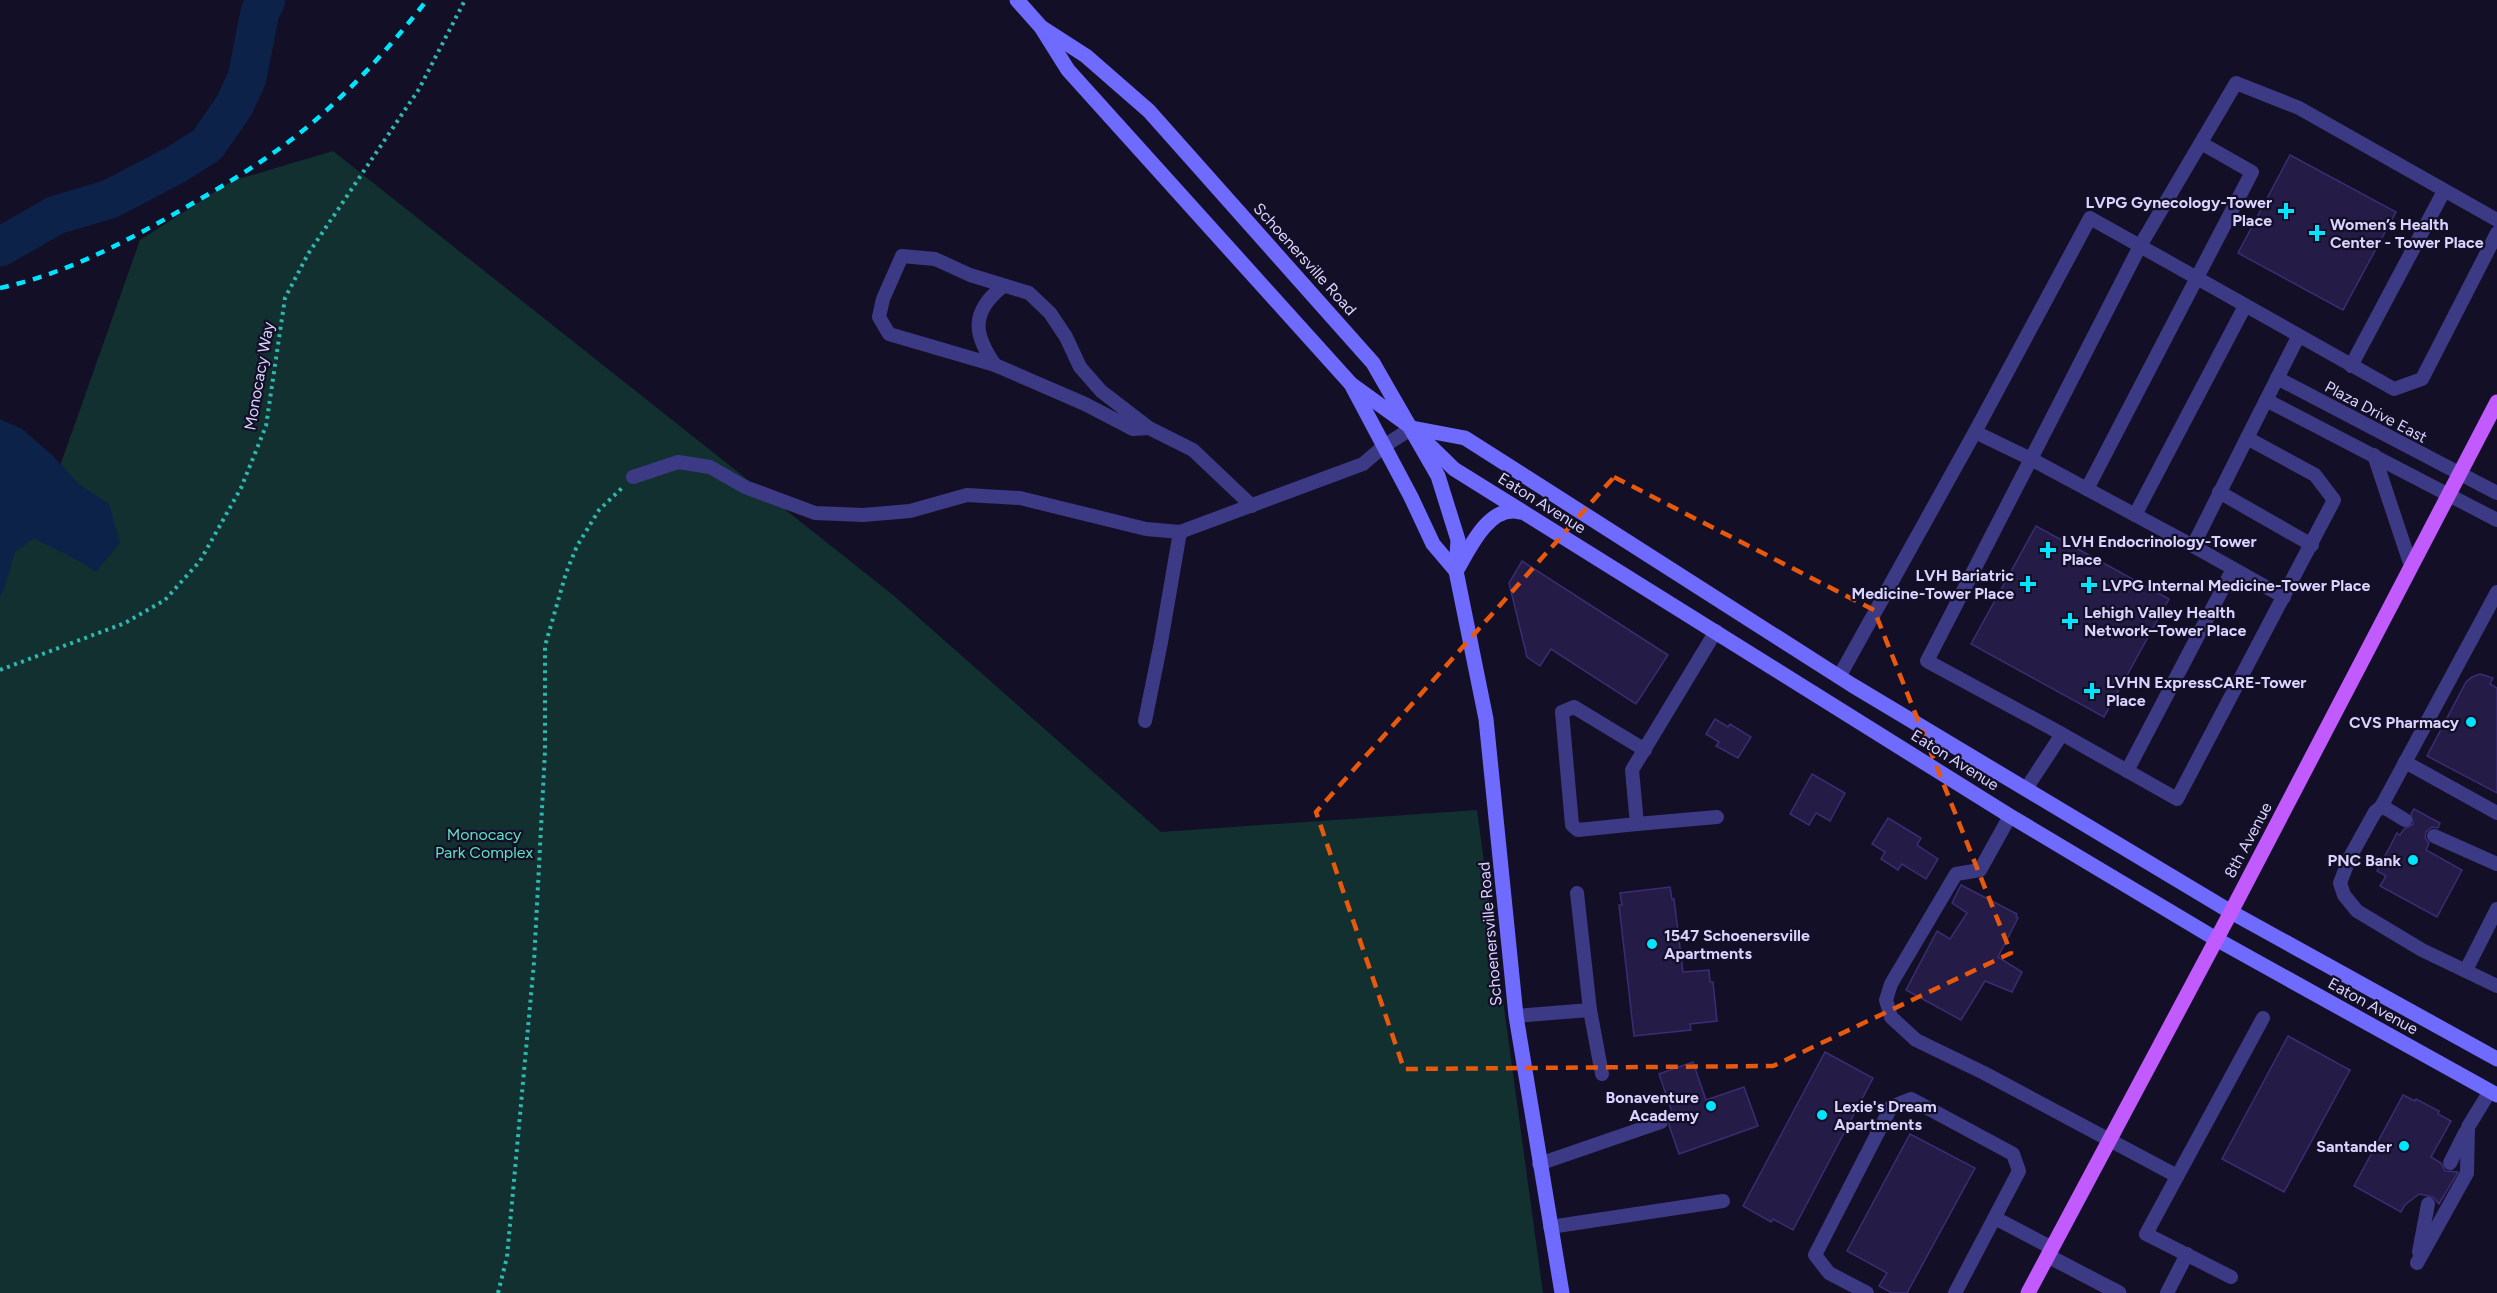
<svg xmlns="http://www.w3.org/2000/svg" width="2497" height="1293" viewBox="0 0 2497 1293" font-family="Figtree,sans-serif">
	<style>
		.green { fill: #12302f }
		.water { fill: #0c2248 }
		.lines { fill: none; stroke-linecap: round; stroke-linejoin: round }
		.river { stroke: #0c2248; stroke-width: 39 }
		.building { fill: #241b47; stroke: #3b2d73; stroke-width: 1.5 }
		.path { stroke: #2fb8b0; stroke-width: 4; stroke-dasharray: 3 4.5; stroke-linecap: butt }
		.lane { stroke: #3d3a85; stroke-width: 14 }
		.street { stroke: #3d3a85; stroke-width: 15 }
		.secondary { stroke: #6f6bff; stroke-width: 15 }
		.primary { stroke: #c25bff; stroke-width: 15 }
		.rail { stroke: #00e5ff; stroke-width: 4.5; stroke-dasharray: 9 8; stroke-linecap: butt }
		.marked { fill: none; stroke: #e8590c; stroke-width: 4.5; stroke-dasharray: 12 8; stroke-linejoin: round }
		.poi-dot { fill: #00e5ff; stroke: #130f26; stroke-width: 2 }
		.labels { text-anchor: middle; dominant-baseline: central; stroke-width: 4.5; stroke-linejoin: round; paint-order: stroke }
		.poi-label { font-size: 16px; font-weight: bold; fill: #d9d4ff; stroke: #130f26; text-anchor: start }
		.street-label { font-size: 16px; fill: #d9d4ff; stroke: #130f26 }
		.park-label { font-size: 16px; fill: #5fe0c0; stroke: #130f26 }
	</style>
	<rect width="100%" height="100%" fill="#130f26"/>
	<polygon class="green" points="333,151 893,595 1161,832 1477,810 1543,1293 0,1293 0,549 60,466 140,240 232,181"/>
	<path class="water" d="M0,419L22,429L51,454L80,485L109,504L120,543L96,572C77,558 55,550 34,538L15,552L4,590L0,596Z"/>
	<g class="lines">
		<polyline class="river" points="0,247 56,215 110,199 175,165 207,145 234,106 247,78 260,12 266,0"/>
	</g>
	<g class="building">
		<polygon points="2290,155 2396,212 2343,310 2238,253"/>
		<polygon points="2036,526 2169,599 2104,717 1971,644"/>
		<polygon points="1522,561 1668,655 1636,704 1551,649 1540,666 1527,657 1509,583"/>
		<polygon points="2480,674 2493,678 2490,684 2497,688 2497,793 2427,756 2466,682 2472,677"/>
		<polygon points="1715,719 1728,727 1730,724 1751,737 1738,758 1716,746 1719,742 1706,734"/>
		<polygon points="1812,774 1845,793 1830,821 1816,813 1809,825 1790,814"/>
		<polygon points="2414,809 2440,823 2438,828 2432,827 2426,832 2425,838 2429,843 2426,850 2462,870 2437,917 2380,886 2386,876 2377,871 2397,833 2400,835 2404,829 2413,824 2411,814"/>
		<polygon points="1888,818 1921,838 1917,845 1938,859 1926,879 1902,864 1898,870 1881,859 1885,852 1872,844"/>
		<polygon points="1961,885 2017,914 2016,916 2018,918 1998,957 2022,972 2012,992 1985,981 1961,1020 1906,990 1937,931 1950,939 1967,913 1952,903"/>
		<polygon points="1670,887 1672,899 1674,899 1683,972 1709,970 1710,982 1713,982 1717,1021 1690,1024 1691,1030 1634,1036 1619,905 1622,905 1620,893"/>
		<polygon points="2288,1036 2350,1070 2284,1192 2222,1159"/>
		<polygon points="1825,1052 1873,1078 1793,1230 1773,1219 1771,1222 1743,1206"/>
		<polygon points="1693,1062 1706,1100 1744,1087 1758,1126 1679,1154 1669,1125 1669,1119 1666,1114 1672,1112 1659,1074"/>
		<polygon points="2403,1095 2415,1101 2416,1099 2439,1111 2438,1114 2451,1121 2431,1157 2441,1163 2445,1171 2458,1172 2439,1204 2433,1197 2419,1194 2405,1205 2401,1212 2354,1186"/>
		<polygon points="1910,1134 1975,1168 1907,1293 1892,1293 1879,1286 1887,1273 1847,1251"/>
	</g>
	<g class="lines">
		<g class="path">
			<polyline points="0,670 125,623 165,600 200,561 241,488 266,426 285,298 308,254 419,89 465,0"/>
			<polyline points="498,1293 507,1257 534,962 545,751 545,646 566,573 577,546 599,510 623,487"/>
		</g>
		<g class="lane">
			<polyline points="2497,220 2299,108 2236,83 2140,246 2394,389 2422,379 2497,233"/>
			<path d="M995,365C973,334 971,312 1002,287"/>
			<polyline points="2351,366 2444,191"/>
			<polyline points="2277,378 2497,493"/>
			<polyline points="2266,400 2497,520"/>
			<polyline points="1149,428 1133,429 1085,404 995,365 889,334 879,317 883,299 902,256 935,259 970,275 1029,293 1050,313 1066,337 1080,367 1101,391 1149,428 1193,450 1252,506"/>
			<polyline points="2247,438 2298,337"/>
			<polyline points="2374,455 2411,566"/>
			<polyline points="633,477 678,462 710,467 745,487 815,513 863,515 910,511 967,495 1020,498 1146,529 1180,532 1363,464 1384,446 1412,428"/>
			<polyline points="2087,489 2252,172 2201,143"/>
			<polyline points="2219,492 2312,545"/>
			<polyline points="2135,515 2245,306"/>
			<polyline points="2193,546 2284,597"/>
			<polyline points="1716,631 1632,770 1637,824 1717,817"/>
			<polyline points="1839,677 1975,432 2090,218 2140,246 2031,459 1975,432"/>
			<polyline points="1145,721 1161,642 1180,532"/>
			<polyline points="2405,762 2497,813"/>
			<polyline points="2127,771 2233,569"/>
			<polyline points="2026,789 2062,734 2177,799 2334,500 2315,475 2247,438 2193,546 2031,459 1927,661 2062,734"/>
			<polyline points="2381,807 2497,592"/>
			<polyline points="2010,816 1980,870 1956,874 1891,984 1886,1000 1891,1017 1916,1040 1984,1073 2177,1176"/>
			<polyline points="2405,820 2387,809 2381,807 2375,812 2350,857 2340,883 2344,895 2357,911 2422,950 2497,986"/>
			<polyline points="1637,824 1578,830 1572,825 1562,712 1574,707 1645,750"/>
			<polyline points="2434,836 2497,864"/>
			<polyline points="2466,970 2497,909"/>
			<polyline points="1590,1010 1602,1074"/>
			<polyline points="1516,1016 1590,1010 1577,893"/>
			<polyline points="2450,1163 2465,1133"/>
			<polyline points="1539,1164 1661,1122"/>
			<polyline points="1995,1218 2052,1248"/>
			<polyline points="1550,1227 1723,1201"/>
			<polyline points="2419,1252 2428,1204"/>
			<polyline points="2417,1263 2467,1173 2468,1127 2490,1091"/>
			<polyline points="2231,1277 2146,1234 2263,1018"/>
			<polyline points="1867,1293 1829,1273 1815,1255 1891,1107 1911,1099 2013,1154 2019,1171 1955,1293"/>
			<polyline points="2167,1293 2187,1254"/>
		</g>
		<polyline class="street" points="2048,1256 2119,1293"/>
		<g class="secondary">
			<polyline points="1017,0 1041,27 1068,70 1351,384 1411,497 1433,544 1456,571"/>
			<polyline points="1041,27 1086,56 1149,111 1373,363 1438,476 1458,540 1456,571 1486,719 1516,1016 1562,1293"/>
			<polyline points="1351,384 1412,428 1454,469 2010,816 2216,939 2497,1095"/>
			<polyline points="1412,428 1465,438 1852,685 2231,912 2497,1059"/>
			<path d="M1458,568C1470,547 1490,504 1520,512"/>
		</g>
		<polyline class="primary" points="2028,1293 2231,912 2497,402"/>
		<path class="rail" d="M0,288C60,275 114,248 167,218C204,197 241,176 276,151C334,110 383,56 427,0"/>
	</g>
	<path class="marked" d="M1614,477L1874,610L2011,953L1773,1066L1404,1069L1316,812Z"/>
	<g class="poi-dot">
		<path d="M2283 202h6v6h6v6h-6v6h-6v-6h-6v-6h6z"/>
		<path d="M2314 224h6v6h6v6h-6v6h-6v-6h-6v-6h6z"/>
		<path d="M2045 541h6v6h6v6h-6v6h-6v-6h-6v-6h6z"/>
		<path d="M2025 575h6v6h6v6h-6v6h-6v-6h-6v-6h6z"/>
		<path d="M2086 576h6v6h6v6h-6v6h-6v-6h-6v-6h6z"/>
		<path d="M2067 612h6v6h6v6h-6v6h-6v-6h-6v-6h6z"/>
		<path d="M2089 682h6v6h6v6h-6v6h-6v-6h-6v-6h6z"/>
		<circle cx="2471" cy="722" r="6"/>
		<circle cx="2413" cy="860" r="6"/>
		<circle cx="1652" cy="944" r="6"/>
		<circle cx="1711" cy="1106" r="6"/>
		<circle cx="1822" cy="1115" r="6"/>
		<circle cx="2404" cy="1146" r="6"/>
	</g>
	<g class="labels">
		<g class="poi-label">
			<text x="2272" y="202" text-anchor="end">LVPG Gynecology-Tower<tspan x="2272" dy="18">Place</tspan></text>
			<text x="2330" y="224">Women’s Health<tspan x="2330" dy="18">Center - Tower Place</tspan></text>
			<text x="2062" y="541">LVH Endocrinology-Tower<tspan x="2062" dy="18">Place</tspan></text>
			<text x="2014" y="575" text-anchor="end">LVH Bariatric<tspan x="2014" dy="18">Medicine-Tower Place</tspan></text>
			<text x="2102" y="585">LVPG Internal Medicine-Tower Place</text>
			<text x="2084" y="612">Lehigh Valley Health<tspan x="2084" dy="18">Network–Tower Place</tspan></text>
			<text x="2106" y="682">LVHN ExpressCARE-Tower<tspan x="2106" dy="18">Place</tspan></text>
			<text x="2459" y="722" text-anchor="end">CVS Pharmacy</text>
			<text x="2401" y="860" text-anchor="end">PNC Bank</text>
			<text x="1664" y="935">1547 Schoenersville<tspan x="1664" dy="18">Apartments</tspan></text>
			<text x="1699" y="1097" text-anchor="end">Bonaventure<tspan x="1699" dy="18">Academy</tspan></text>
			<text x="1834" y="1106">Lexie's Dream<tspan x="1834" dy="18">Apartments</tspan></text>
			<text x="2392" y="1146" text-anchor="end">Santander</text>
		</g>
		<g class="street-label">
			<text transform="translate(1305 259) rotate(48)">Schoenersville Road</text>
			<text transform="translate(259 376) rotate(-80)">Monocacy Way</text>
			<text transform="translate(2376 412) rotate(28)">Plaza Drive East</text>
			<text transform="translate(1542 503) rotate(32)">Eaton Avenue</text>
			<text transform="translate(1955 760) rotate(32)">Eaton Avenue</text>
			<text transform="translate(2248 840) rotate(-62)">8th Avenue</text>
			<text transform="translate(1490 934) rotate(-95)">Schoenersville Road</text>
			<text transform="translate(2373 1006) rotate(29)">Eaton Avenue</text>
		</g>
		<g class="park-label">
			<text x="484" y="834">Monocacy<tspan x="484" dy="18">Park Complex</tspan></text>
		</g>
	</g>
</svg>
